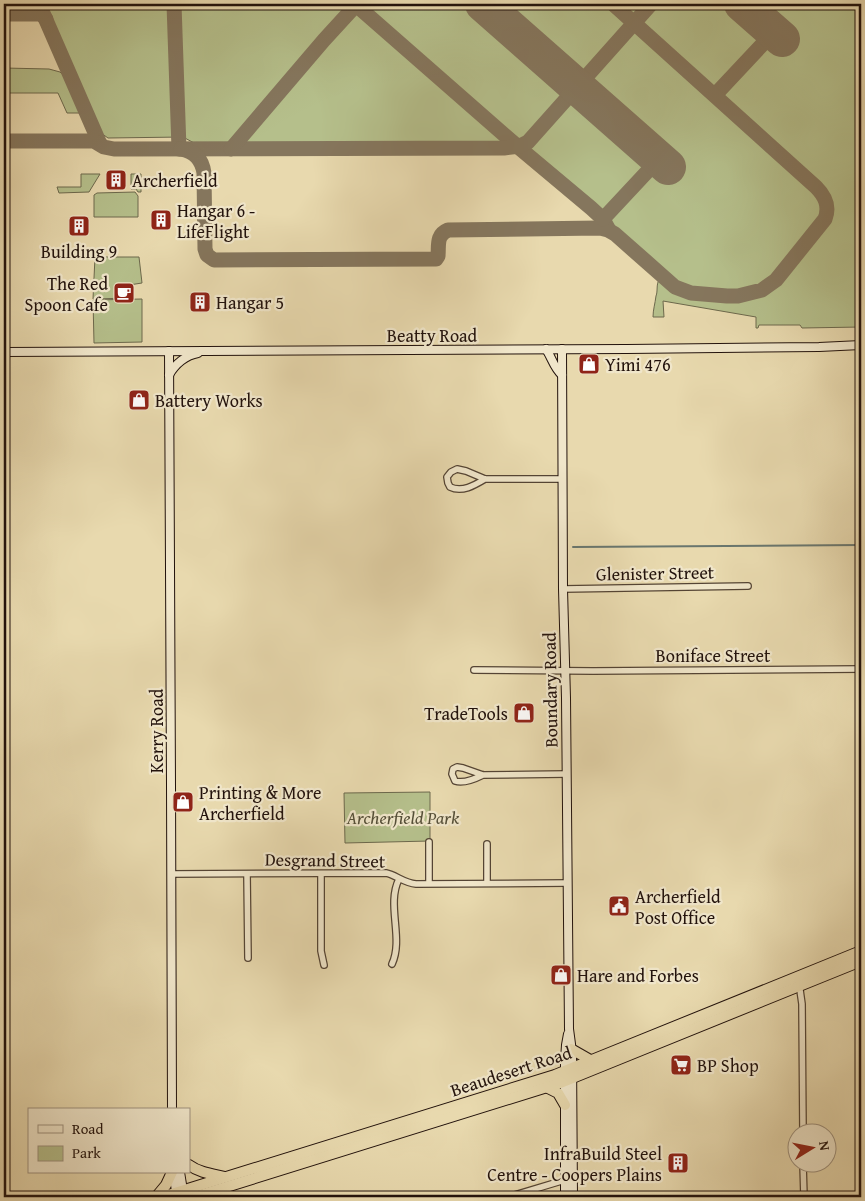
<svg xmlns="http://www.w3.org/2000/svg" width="865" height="1201" viewBox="0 0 865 1201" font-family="'Gentium Book Plus',serif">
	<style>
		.green { fill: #b5bf8b; stroke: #6c684c }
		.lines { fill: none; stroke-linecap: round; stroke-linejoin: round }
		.stream { stroke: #69766e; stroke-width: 2 }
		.taxiway { stroke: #85765d; stroke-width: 15 }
		.runway { stroke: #85765d; stroke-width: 36 }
		.street-casing { stroke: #544434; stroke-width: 8 }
		.secondary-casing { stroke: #22120c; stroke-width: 10 }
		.highway-casing { stroke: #22120c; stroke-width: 12 }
		.street { stroke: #f0e6ca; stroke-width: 5.5 }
		.secondary { stroke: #f0e6ca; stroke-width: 8 }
		.highway { stroke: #e8d9ae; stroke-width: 10 }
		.labels { text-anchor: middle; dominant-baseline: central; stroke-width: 4.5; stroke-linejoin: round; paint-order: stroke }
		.poi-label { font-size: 18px; fill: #22120c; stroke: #f0e6ca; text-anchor: start }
		.street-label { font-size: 18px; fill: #22120c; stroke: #f0e6ca }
		.park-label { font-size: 18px; font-style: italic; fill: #554f38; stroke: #f0e6ca }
	</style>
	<rect width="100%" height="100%" fill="#e8d9ae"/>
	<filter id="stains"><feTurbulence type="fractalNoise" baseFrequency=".004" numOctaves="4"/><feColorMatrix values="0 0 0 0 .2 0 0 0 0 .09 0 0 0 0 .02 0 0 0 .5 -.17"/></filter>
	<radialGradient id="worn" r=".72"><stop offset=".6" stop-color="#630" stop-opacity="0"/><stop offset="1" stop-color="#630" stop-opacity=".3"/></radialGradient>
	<g class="green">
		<path d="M45,4H861V327L802,328L800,325H759L758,328H756V317L663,301L664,317H653C653,310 655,304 656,296C658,291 656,285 659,280C666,279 667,286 673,287L676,285L675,281L520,143L196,144L183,137L108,138L101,133Z"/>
		<polygon points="4,68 49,69 60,72 65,77 81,113 67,113 58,93 8,93 7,106 4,106"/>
		<polygon points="81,174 100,174 89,192 59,193 57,187 81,187"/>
		<polygon points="131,174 141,174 141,192 138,192 136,189 131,189"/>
		<polygon points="135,192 138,196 138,217 94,217 94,195 97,193"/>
		<polygon points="95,257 139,257 142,283 129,285 130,298 93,299"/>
		<polygon points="142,299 142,342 94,343 93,300"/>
		<polygon points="430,792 430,841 345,843 344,793"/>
	</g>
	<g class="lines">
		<polyline class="stream" points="573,547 861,545"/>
		<g class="taxiway">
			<polyline points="39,4 100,144"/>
			<polyline points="174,4 179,149"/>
			<polyline points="355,4 517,146 591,208 603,219 609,230"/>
			<polyline points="4,14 39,14 42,15 46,19"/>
			<polyline points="715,95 774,32"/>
			<polyline points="4,141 94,141 104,147 114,149 504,148 520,146 528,142 651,4"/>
			<path d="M181,149C194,151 202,159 204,173L205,249L207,255L214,260L436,259L438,256C439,245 436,235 448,230L600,228L608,230L615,234L675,287L691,293L727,296H738L762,290L776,280L825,219C830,206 825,196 816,187L613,4"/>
			<polyline points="231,149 324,40 357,4"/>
			<polyline points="603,219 659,159"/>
		</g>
		<g class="runway">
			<polyline points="483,4 668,167"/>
			<polyline points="742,4 782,39"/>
		</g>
		<g class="street-casing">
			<g id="street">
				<path d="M485,479C475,485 462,493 450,487L448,483L447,477L451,472L457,469L466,471L485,479H562"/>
				<polyline points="563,589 748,586"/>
				<polyline points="474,670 593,671 861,669"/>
				<path d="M483,775C475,779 464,784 455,781L452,774L453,769L457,767L463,768L483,775L566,774"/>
				<polyline points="429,842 429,883"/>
				<polyline points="487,844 487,883"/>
				<path d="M171,874L386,873C396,875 404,883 416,884L567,883"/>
				<polyline points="247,874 248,958"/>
				<polyline points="321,874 321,951 324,965"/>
				<path d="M392,964C404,938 386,905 399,879"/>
				<polyline points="799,983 802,1004 803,1134"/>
				<polyline points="803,1164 804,1197"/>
				<polyline points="508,1197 568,1179"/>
			</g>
		</g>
		<g class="secondary-casing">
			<g id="secondary">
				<path d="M546,349C552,358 554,368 562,375"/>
				<polyline points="562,349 563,589 566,698 569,1029 571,1044 572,1056 573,1197"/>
				<polyline points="169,351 171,785 172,1110"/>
				<polyline points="4,352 627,349 819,347 861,345"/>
				<path d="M169,375C175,364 186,355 198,353"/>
				<polyline points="173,1172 177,1197"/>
				<polyline points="180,1172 184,1197"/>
				<polyline points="565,1197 565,1060 566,1045 568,1034"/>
			</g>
		</g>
		<g class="highway-casing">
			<g id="highway">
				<polyline points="571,1049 592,1061"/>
				<polyline points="548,1088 558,1093 565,1105"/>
				<path d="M189,1165C200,1173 212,1174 225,1177"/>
				<polyline points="156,1197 166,1185 172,1172"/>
				<polyline points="162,1197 555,1075 861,951"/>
				<polyline points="194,1197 560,1083 861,961"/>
			</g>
		</g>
		<use href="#street" class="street"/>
		<use href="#secondary" class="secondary"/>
		<use href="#highway" class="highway"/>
	</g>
	<defs>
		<g id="building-square" transform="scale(1.125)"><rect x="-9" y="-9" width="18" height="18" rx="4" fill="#8f2418" stroke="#f0e6ca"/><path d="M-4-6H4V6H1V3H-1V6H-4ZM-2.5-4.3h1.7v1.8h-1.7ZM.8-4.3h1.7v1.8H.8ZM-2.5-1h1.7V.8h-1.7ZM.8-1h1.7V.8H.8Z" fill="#fff"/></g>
		<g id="cafe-square" transform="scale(1.125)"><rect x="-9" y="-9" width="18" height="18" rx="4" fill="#8f2418" stroke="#f0e6ca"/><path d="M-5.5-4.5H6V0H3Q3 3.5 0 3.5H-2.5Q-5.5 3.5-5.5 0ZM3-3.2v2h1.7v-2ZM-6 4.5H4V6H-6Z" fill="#fff"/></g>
		<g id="shop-square" transform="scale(1.125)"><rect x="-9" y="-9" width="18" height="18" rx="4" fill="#8f2418" stroke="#f0e6ca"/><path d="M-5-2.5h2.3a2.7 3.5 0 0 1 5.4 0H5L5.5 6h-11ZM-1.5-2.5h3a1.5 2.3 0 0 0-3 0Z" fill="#fff"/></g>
		<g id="civic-square" transform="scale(1.125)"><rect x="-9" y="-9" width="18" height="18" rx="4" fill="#8f2418" stroke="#f0e6ca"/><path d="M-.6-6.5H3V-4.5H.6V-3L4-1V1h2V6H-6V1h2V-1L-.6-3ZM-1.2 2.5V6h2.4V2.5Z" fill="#fff"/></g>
		<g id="supermarket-square" transform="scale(1.125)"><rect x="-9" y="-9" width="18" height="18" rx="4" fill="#8f2418" stroke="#f0e6ca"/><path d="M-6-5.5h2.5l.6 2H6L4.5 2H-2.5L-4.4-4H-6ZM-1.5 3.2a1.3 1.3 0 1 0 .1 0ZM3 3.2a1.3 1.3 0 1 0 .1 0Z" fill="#fff"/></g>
	</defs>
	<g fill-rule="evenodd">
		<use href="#building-square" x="116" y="180"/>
		<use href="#building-square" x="161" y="220"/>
		<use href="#building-square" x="79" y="226"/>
		<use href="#cafe-square" x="124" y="293"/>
		<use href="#building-square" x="200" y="302"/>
		<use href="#shop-square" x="589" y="364"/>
		<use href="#shop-square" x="139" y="400"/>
		<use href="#shop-square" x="524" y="713"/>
		<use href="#shop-square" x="183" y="802"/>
		<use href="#civic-square" x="619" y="906"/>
		<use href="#shop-square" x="561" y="975"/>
		<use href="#supermarket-square" x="681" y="1065"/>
		<use href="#building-square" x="678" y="1163"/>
	</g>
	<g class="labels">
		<g class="poi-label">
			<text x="132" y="180">Archerfield</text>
			<text x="177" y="210">Hangar 6 -<tspan x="177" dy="21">LifeFlight</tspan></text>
			<text x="79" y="251" text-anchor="middle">Building 9</text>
			<text x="108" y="283" text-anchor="end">The Red<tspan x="108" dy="21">Spoon Cafe</tspan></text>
			<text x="216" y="302">Hangar 5</text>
			<text x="605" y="364">Yimi 476</text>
			<text x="155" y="400">Battery Works</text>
			<text x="508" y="713" text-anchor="end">TradeTools</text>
			<text x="199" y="792">Printing &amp; More<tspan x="199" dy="21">Archerfield</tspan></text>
			<text x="635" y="896">Archerfield<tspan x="635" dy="21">Post Office</tspan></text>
			<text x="577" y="975">Hare and Forbes</text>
			<text x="697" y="1065">BP Shop</text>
			<text x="662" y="1153" text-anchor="end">InfraBuild Steel<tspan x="662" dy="21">Centre - Coopers Plains</tspan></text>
		</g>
		<g class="street-label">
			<text x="432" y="335">Beatty Road</text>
			<text transform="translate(655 573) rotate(-1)">Glenister Street</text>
			<text x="713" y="655">Boniface Street</text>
			<text transform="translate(550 690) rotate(-91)">Boundary Road</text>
			<text transform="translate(156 731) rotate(-90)">Kerry Road</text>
			<text transform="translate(325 860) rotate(1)">Desgrand Street</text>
			<text transform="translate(511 1071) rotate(-18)">Beaudesert Road</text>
		</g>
		<g class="park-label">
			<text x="403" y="817">Archerfield Park</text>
		</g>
	</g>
	<rect width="865" height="1201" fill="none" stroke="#e8d9ae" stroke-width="20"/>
	<rect x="5" y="5" width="855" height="1191" fill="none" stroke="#22120c" stroke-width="2.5"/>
	<rect x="10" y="10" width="845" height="1181" fill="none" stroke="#22120c"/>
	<rect x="28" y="1108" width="162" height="65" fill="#f0e6ca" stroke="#9e917e"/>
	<rect x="38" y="1125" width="25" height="8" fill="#f0e6ca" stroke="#9e917e"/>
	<text x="72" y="1134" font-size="15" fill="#22120c">Road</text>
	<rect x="38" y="1146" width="25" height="15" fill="#b5bf8b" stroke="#9e917e"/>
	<text x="72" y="1158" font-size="15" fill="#22120c">Park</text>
	<g transform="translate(812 1148) rotate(80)"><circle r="24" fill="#f0e6ca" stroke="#9e917e"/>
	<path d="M0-4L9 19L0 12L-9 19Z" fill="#8f2418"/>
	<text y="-8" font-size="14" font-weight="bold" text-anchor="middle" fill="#22120c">N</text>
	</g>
	<rect width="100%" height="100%" filter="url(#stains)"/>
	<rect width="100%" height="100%" fill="url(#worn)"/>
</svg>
